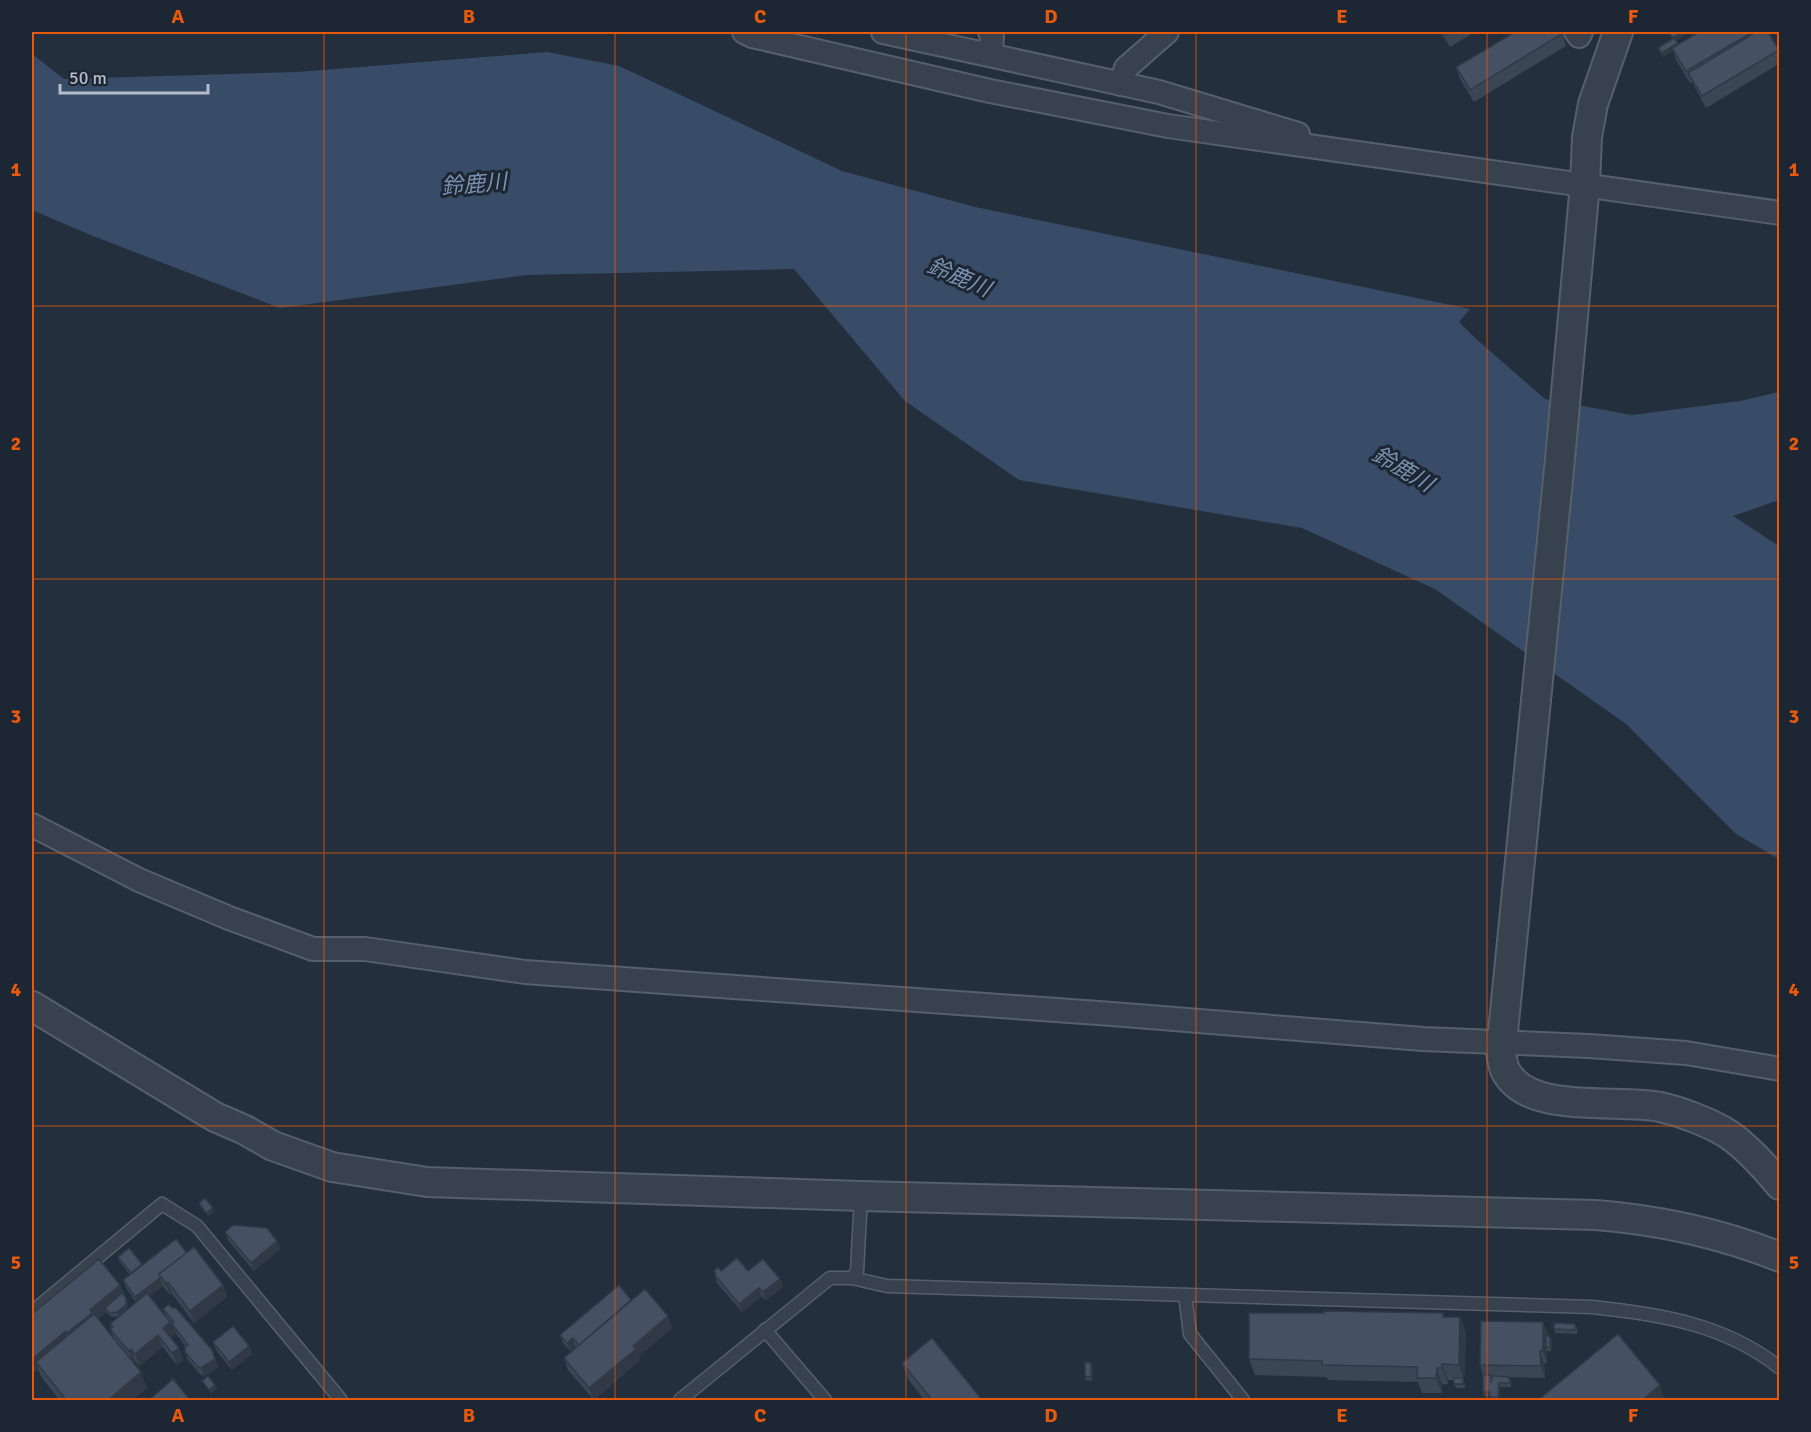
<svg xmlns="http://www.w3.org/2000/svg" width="1811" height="1432" viewBox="0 0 1811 1432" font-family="Signika,'Noto Sans JP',sans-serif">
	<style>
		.water { fill: #394c67 }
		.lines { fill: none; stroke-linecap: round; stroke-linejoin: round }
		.service-casing { stroke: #565f6c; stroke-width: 15 }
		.minor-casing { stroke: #565f6c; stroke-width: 26 }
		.tertiary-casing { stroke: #565f6c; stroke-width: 32 }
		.service { stroke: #38414e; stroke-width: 12 }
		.minor { stroke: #38414e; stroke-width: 22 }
		.tertiary { stroke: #38414e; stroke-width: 28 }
		.wall { fill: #3b4654 }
		.shaded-wall { fill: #303945 }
		.building { fill: #455162; stroke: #303945; stroke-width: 1.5 }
		.grid { fill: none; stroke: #e8590c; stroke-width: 1.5; stroke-opacity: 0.55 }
		.labels { text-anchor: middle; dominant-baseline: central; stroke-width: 6; stroke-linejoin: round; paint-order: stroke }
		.water-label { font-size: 22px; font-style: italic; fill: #7c92b1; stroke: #1d2633 }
		.neatline { fill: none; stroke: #e8590c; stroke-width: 2 }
		.grid-label { font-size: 20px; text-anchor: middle; font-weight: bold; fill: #e8590c }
	</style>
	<rect width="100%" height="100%" fill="#242f3e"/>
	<polygon class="water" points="547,52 619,66 842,171 975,207 1470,309 1459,322 1475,338 1545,399 1632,415 1740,401 1779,392 1779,500 1733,516 1779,546 1779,859 1736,834 1626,724 1435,589 1302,528 1019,480 905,401 794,269 527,275 280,308 93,236 32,210 32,54 64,79 298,72"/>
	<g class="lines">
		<g class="service-casing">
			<g id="service">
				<polyline points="852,1278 857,1271 861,1196"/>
				<polyline points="1185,1295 1190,1334 1243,1400"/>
				<polyline points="32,1312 162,1204 197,1226 341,1400"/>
				<polyline points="765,1330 825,1400"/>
				<path d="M680,1400L830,1278H852L887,1286L1592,1307C1659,1314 1725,1324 1780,1368"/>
			</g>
		</g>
		<g class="minor-casing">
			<g id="minor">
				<polyline points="744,32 752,36 990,91 1168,126 1780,213"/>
				<polyline points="883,32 1159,92 1298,134"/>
				<polyline points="990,32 992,34 991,55"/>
				<polyline points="1576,32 1579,36 1581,32"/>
				<polyline points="1121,84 1126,68 1167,32"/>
				<polyline points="32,825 139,880 229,918 313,949 365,949 525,972 1112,1014 1423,1039 1589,1046 1686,1053 1780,1069"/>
			</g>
		</g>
		<g class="tertiary-casing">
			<g id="tertiary">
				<path d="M1618,32L1593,104L1587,137L1585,184L1560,459L1501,1052C1502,1058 1503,1065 1505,1070C1528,1116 1618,1098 1660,1107C1679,1111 1711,1123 1728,1134C1747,1147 1765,1167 1780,1185"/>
				<path d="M32,1006L215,1117L245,1130L273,1146L332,1167L427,1182L861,1196L1596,1215C1660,1220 1720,1233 1780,1257"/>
			</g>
		</g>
		<use href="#service" class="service"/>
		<use href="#minor" class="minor"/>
		<use href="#tertiary" class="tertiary"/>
	</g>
	<g class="wall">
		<polygon points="1441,32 1475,32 1450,47"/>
		<polygon points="1671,32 1684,32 1685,35 1676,41 1678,44 1692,36 1689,32 1768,32 1779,50 1779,64 1706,108 1692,82 1690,83 1676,60 1673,51 1663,57 1660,52 1658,48 1672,39 1669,33"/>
		<polygon points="1562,34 1566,46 1474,102 1460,79 1456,67"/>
		<polygon points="225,1232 277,1241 280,1249 254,1271 228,1240"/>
		<polygon points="187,1253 223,1285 227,1297 194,1323 172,1294 170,1295 163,1286 149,1296 175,1334 170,1338 179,1348 183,1360 177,1365 163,1347 139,1366 135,1361 133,1362 147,1388 131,1401 60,1401 42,1378 38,1369 35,1372 32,1368 32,1314 120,1285 128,1302 127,1309 119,1316 112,1317 106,1312 98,1319 114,1338 110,1329 111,1328 110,1324 136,1302 126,1288 123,1280 130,1275 119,1261 118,1257 143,1265"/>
		<polygon points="714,1271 748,1271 780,1279 783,1287 766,1300 762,1296 742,1312 717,1283"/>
		<polygon points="631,1300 668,1316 672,1328 638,1357 640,1360 594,1400 568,1370 564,1358 576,1347 575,1346 570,1351 563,1343 560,1335"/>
		<polygon points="163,1309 212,1350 218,1367 204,1376 200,1374 188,1360 185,1352 186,1347 175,1332 172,1324 166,1317"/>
		<polygon points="1443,1313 1444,1317 1460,1317 1466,1333 1464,1380 1465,1388 1456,1388 1454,1384 1454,1380 1448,1380 1448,1384 1442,1384 1442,1393 1422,1393 1418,1382 1328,1380 1326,1377 1255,1375 1249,1359"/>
		<polygon points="1575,1324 1577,1328 1577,1334 1555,1333 1554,1329"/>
		<polygon points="1548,1334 1548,1336 1552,1340 1551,1351 1547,1351 1547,1363 1544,1363 1545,1378 1509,1377 1511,1381 1511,1387 1500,1387 1500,1401 1491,1401 1490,1396 1484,1396 1483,1392 1483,1375 1480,1365"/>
		<polygon points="213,1342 249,1346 252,1354 232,1370 216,1350"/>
		<polygon points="902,1363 983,1401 925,1401 908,1379"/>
		<polygon points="1093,1367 1092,1381 1086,1380 1085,1376"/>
	</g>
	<g class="shaded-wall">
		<polygon points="1683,32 1685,35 1674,42 1673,38"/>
		<polygon points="1691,32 1706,32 1694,39"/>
		<polygon points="1678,43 1679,47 1672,48 1673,51 1663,57 1662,53"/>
		<polygon points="213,1208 214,1212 208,1217 206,1213"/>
		<polygon points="277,1241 280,1249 254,1271 251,1263"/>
		<polygon points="160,1278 163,1286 138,1305 135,1297"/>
		<polygon points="780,1279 783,1287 766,1300 763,1292"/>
		<polygon points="167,1282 172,1294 170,1295 166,1284"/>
		<polygon points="120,1285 124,1296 105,1308 106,1312 95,1321 72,1345 67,1333 90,1310"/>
		<polygon points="223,1285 227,1297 194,1323 190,1311"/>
		<polygon points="759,1288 762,1296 742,1312 739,1304"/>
		<polygon points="126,1298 128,1302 127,1309 119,1316 117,1312"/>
		<polygon points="668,1316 672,1328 638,1357 640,1360 594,1400 589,1388 633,1346"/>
		<polygon points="1460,1317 1466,1333 1464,1380 1459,1365"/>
		<polygon points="170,1322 175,1334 167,1340 163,1328"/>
		<polygon points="1543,1322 1548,1334 1547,1348 1546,1348 1547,1351 1547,1363 1543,1351"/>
		<polygon points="66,1331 70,1342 36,1362 38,1369 35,1372 32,1363 32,1359"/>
		<polygon points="158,1335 163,1347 139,1366 135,1354"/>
		<polygon points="1550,1336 1552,1340 1551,1351 1550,1347"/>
		<polygon points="573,1338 575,1346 570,1351 567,1343"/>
		<polygon points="249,1346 252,1354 232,1370 229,1362"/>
		<polygon points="179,1348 183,1360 177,1365 172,1353"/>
		<polygon points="131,1349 135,1361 133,1363 129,1351"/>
		<polygon points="1540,1351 1544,1363 1545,1378 1541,1366"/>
		<polygon points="215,1359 218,1367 204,1376 201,1368"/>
		<polygon points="1091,1363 1093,1367 1092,1381 1091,1377"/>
		<polygon points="1442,1364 1448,1380 1448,1384 1442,1368"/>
		<polygon points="1437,1368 1442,1384 1442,1393 1436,1378"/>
		<polygon points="141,1372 147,1388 131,1401 107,1401"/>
		<polygon points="1499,1383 1500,1387 1500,1401 1498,1398"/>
		<polygon points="215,1385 217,1389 210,1394 209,1390"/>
		<polygon points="1660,1385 1665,1401 1641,1401"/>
	</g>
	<g class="building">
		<polygon points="1444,32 1452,32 1446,35"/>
		<polygon points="1515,32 1561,32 1562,34 1470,90 1456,67"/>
		<polygon points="1671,32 1683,32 1673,38 1669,33"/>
		<polygon points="1699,32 1753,32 1686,71 1672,48"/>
		<polygon points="1756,32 1768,32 1779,50 1702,96 1688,73"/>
		<polygon points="1674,38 1678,43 1662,53 1658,48"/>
		<polygon points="205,1198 213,1208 206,1213 199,1203"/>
		<polygon points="233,1225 267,1228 277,1241 251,1263 225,1232"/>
		<polygon points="176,1239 187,1253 159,1274 160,1278 135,1297 123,1280"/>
		<polygon points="194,1247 223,1285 190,1311 168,1282 166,1284 159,1274"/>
		<polygon points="129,1248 142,1264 131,1273 118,1257"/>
		<polygon points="737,1258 748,1271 763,1259 780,1279 763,1292 759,1288 739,1304 715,1275 716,1274 714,1271 718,1267 721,1271"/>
		<polygon points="99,1259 120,1285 90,1310 92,1313 67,1333 66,1331 32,1359 32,1314"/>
		<polygon points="619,1285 631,1300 579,1345 573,1338 567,1343 560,1335"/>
		<polygon points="645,1289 668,1316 633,1346 636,1349 589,1388 564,1358"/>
		<polygon points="122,1293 126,1298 126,1305 117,1312 110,1313 105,1308"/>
		<polygon points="147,1293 170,1322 163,1328 179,1348 172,1353 158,1335 135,1354 131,1349 129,1351 110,1329 113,1327 110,1324"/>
		<polygon points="169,1304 172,1308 176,1308 212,1350 215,1359 201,1368 197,1366 185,1352 185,1347 188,1345 172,1324 174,1322 163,1309"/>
		<polygon points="1324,1311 1443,1313 1443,1317 1460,1317 1459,1365 1442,1364 1442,1368 1437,1368 1436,1378 1417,1378 1417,1367 1322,1365 1322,1361 1249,1359 1249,1313 1324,1313"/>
		<polygon points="94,1314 141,1372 107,1401 67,1401 36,1362"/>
		<polygon points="1481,1321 1543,1322 1543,1351 1540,1351 1541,1366 1480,1365"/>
		<polygon points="1554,1323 1575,1324 1575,1330 1554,1329"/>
		<polygon points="233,1326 249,1346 229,1362 213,1342"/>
		<polygon points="1618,1334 1660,1385 1641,1401 1537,1401"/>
		<polygon points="1546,1336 1550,1336 1550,1347 1546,1348"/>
		<polygon points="932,1338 983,1401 933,1401 902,1363"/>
		<polygon points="1085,1362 1091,1363 1091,1377 1085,1376"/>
		<polygon points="1483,1375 1491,1375 1491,1383 1492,1376 1509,1377 1509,1383 1499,1383 1498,1398 1490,1397 1490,1392 1483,1392"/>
		<polygon points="208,1376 215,1385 209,1390 202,1381"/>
		<rect x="1454" y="1378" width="9" height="6"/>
		<polygon points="173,1379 191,1401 148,1401"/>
	</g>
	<path class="grid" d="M324,32V1400M615,32V1400M906,32V1400M1196,32V1400M1487,32V1400M32,306H1780M32,579H1780M32,853H1780M32,1126H1780"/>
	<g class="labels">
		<g class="water-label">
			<text transform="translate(474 184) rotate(-5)">鈴鹿川</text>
			<text transform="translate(959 277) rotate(23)">鈴鹿川</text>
			<text transform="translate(1403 469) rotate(31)">鈴鹿川</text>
		</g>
	</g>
	<rect width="1811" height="1432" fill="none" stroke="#1d2633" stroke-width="66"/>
	<path d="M60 84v9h148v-9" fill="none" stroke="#b4bcc9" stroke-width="3"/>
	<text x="69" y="84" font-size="18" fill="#b4bcc9" stroke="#1d2633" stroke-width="4.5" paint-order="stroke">50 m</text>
	<rect x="33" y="33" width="1745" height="1366" class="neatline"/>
	<g class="grid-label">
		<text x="178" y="23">A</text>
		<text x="469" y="23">B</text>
		<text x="760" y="23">C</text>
		<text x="1051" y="23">D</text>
		<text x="1342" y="23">E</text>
		<text x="1633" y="23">F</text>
		<text x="16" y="176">1</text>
		<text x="1794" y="176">1</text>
		<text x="16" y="450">2</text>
		<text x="1794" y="450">2</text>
		<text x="16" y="723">3</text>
		<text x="1794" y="723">3</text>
		<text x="16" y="996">4</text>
		<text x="1794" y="996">4</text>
		<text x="16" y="1269">5</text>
		<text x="1794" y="1269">5</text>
		<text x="178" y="1422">A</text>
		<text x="469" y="1422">B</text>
		<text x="760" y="1422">C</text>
		<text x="1051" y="1422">D</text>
		<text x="1342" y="1422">E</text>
		<text x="1633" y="1422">F</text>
	</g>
</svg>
